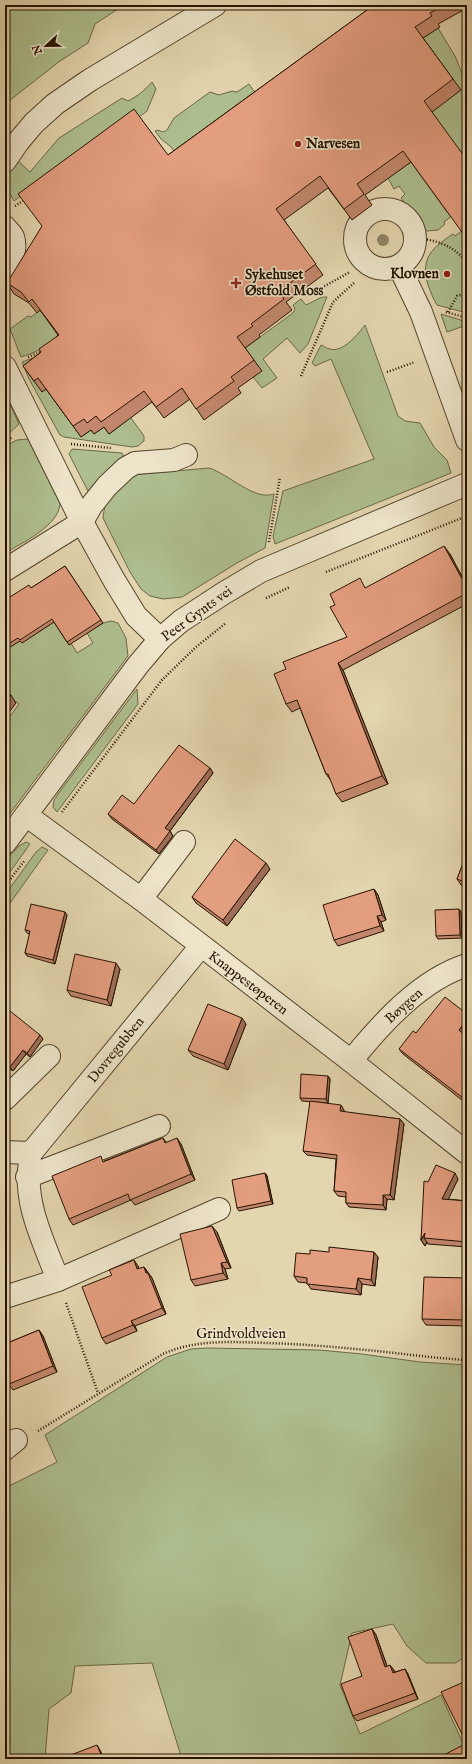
<svg xmlns="http://www.w3.org/2000/svg" width="472" height="1764" viewBox="0 0 472 1764" font-family="'IM FELL English',serif">
	<style>
		.green { fill: #aebe8e; stroke: #6a6847 }
		.lines { fill: none; stroke-linecap: round; stroke-linejoin: round }
		.minor-casing { stroke: #54442c; stroke-width: 24 }
		.path { stroke: #251300; stroke-width: 2.5; stroke-dasharray: 1 2; stroke-linecap: butt }
		.minor { stroke: #ede4ca; stroke-width: 22 }
		.tree { fill: #918666 }
		.wall { fill: #c3876d; stroke: #251300 }
		.shaded-wall { fill: #9f6e59; stroke: #251300 }
		.building { fill: #e39d7f; stroke: #251300 }
		.poi-dot { fill: #8f2418; stroke: #ede4ca; stroke-width: 1.5 }
		.labels { text-anchor: middle; dominant-baseline: central; stroke-width: 3; stroke-linejoin: round; paint-order: stroke }
		.poi-label { font-size: 14px; font-weight: bold; fill: #251300; stroke: #ede4ca; text-anchor: start }
		.street-label { font-size: 14px; fill: #251300; stroke: #ede4ca }
	</style>
	<rect width="100%" height="100%" fill="#e3d5ae"/>
	<filter id="stains"><feTurbulence type="fractalNoise" baseFrequency=".005" numOctaves="4"/><feColorMatrix values="0 0 0 0 .2 0 0 0 0 .09 0 0 0 0 .02 0 0 0 .5 -.17"/></filter>
	<radialGradient id="worn" r=".72"><stop offset=".6" stop-color="#630" stop-opacity="0"/><stop offset="1" stop-color="#630" stop-opacity=".3"/></radialGradient>
	<g class="green">
		<polygon points="5,5 124,5 95,24 88,43 60,61 5,104"/>
		<polygon points="438,28 455,56 467,86 467,160 430,113 423,38"/>
		<path d="M152,82L156,89L147,111L131,123L76,156L14,201C3,182 6,178 16,159L30,172L59,138L122,98L128,101C138,96 145,90 152,82Z"/>
		<polygon points="249,84 258,97 183,161 170,146 161,139 155,131 157,130 163,132 167,130 174,118 210,92 219,95 232,91 237,92"/>
		<polygon points="411,162 447,212 453,215 444,222 445,224 438,230 427,231 423,228 401,198 405,194 399,186 394,189 388,178"/>
		<path d="M463,230L467,235L465,236L467,240V313L437,305C433,299 431,292 428,285C420,258 432,248 453,234L455,236Z"/>
		<polygon points="322,297 327,297 308,344 300,353 287,338 263,359 277,378 262,388 253,377 261,371 245,348 293,313 295,309 293,305 301,299 306,305"/>
		<path d="M40,310L58,335C49,346 35,353 21,357L10,329L28,316L31,317Z"/>
		<polygon points="441,314 467,322 467,334 464,326 447,332"/>
		<path d="M365,325L398,416L405,421L420,423L434,447L447,460L451,473L275,544L273,536L283,491L374,459L331,359L315,366L312,363L321,345C324,346 327,349 330,349C343,353 358,334 365,325Z"/>
		<polygon points="41,355 42,392 46,389 81,437 91,430 94,434 104,427 109,434 120,426 115,396 144,436 144,441 138,446 132,447 64,437 60,435 29,379 22,362"/>
		<polygon points="5,396 7,397 19,424 5,437"/>
		<path d="M28,439L60,503C60,525 22,543 5,553V446L17,440Z"/>
		<polygon points="72,449 122,453 124,457 89,493 69,454"/>
		<path d="M209,468C229,474 254,501 274,494L265,548L237,563L182,597L163,599L150,596L141,589L130,572L103,518L105,504L131,475Z"/>
		<polygon points="111,621 118,623 126,638 128,656 5,820 5,723 19,704 5,694 5,646 20,641 22,643 54,622 69,645 71,643 77,653 93,643 87,633 103,623"/>
		<polygon points="137,689 138,704 57,812 53,807 54,800 61,790"/>
		<polygon points="26,842 30,844 5,879 5,861 19,846"/>
		<polygon points="42,847 48,850 5,910 5,895 36,852"/>
		<polygon points="207,1348 319,1350 362,1354 420,1362 467,1365 467,1656 455,1663 426,1663 407,1646 393,1624 352,1633 340,1685 360,1734 441,1695 466,1750 435,1759 182,1759 152,1663 75,1666 71,1693 49,1709 45,1759 5,1759 5,1488 57,1462 45,1435 167,1357 191,1349"/>
	</g>
	<g class="lines">
		<g class="minor-casing">
			<g id="minor">
				<polyline points="5,161 18,142 34,123 55,104 90,80 215,5"/>
				<circle cx="385" cy="239" r="30"/>
				<path d="M5,227C7,230 12,234 13,237C17,249 11,262 5,271"/>
				<polyline points="399,266 421,312 467,440"/>
				<polyline points="5,367 82,522 114,580 136,616 160,639"/>
				<polyline points="5,570 82,522 91,506 107,486 126,468 135,463 174,460 186,455"/>
				<polyline points="26,815 141,899 351,1061 467,1153"/>
				<polyline points="5,843 138,665 160,639 181,621 224,593 261,571 467,484"/>
				<polyline points="141,899 184,842"/>
				<path d="M351,1061C381,1024 420,980 467,965"/>
				<polyline points="5,1099 49,1056"/>
				<polyline points="5,1152 31,1153 201,946"/>
				<path d="M30,1162C23,1203 44,1242 58,1280"/>
				<polyline points="27,1177 159,1126"/>
				<polyline points="5,1297 58,1280 219,1209"/>
				<polyline points="5,1449 16,1440"/>
			</g>
		</g>
		<g class="path">
			<polyline points="15,206 24,200"/>
			<path d="M424,239C442,242 457,248 467,264"/>
			<polyline points="303,290 307,296 350,272"/>
			<polyline points="446,312 467,318"/>
			<polyline points="448,312 457,296 467,293"/>
			<polyline points="28,357 43,351"/>
			<polyline points="387,372 415,362"/>
			<polyline points="301,376 333,302 354,283"/>
			<polyline points="5,441 13,437"/>
			<polyline points="71,444 111,448"/>
			<polyline points="269,542 280,477"/>
			<polyline points="326,572 467,516"/>
			<polyline points="266,598 290,587"/>
			<polyline points="62,812 162,680 196,647 226,623"/>
			<polyline points="5,886 25,860"/>
			<polyline points="66,1303 98,1393"/>
			<path d="M38,1431L163,1354C196,1339 232,1342 267,1343C297,1344 326,1346 355,1349C393,1352 429,1358 467,1360"/>
		</g>
		<use href="#minor" class="minor"/>
	</g>
	<circle class="tree" cx="383" cy="240" r="6"/>
	<g class="wall">
		<polygon points="374,5 467,5 467,8 438,24 440,27 423,38 461,90 432,112 411,162 365,195 372,205 352,220 328,188 284,220 323,275 286,302 292,310 259,335 260,337 245,348 262,371 238,388 241,393 204,420 190,399 164,418 152,402 109,434 104,427 94,434 91,430 81,437 46,389 42,392 23,366 41,352 58,335 40,310 37,313 29,303 14,294 7,283 168,155"/>
		<polygon points="450,554 467,586 467,604 343,670 388,784 342,802 336,794 332,782 326,774 300,708 292,712 286,704 286,669 347,637 366,588"/>
		<polygon points="65,566 103,623 69,645 54,622 22,643 20,641 7,649 5,646 31,588"/>
		<polygon points="210,768 213,773 170,831 173,836 159,854 112,819 108,814 134,804"/>
		<polygon points="467,853 467,888 461,885 457,879"/>
		<polygon points="270,869 227,926 196,903 192,897"/>
		<polygon points="374,889 378,895 386,920 381,922 384,931 338,946 334,940"/>
		<polygon points="459,909 461,912 462,938 438,939 436,936"/>
		<polygon points="67,915 55,964 27,956 25,953 30,934 27,933 25,930"/>
		<polygon points="120,969 111,1006 71,996 67,990"/>
		<polygon points="467,1014 467,1031 464,1035 467,1037 467,1104 403,1054 399,1049 416,1033"/>
		<polygon points="5,1017 43,1039 30,1057 26,1054 13,1071 10,1069 5,1075"/>
		<polygon points="246,1024 228,1070 193,1056 188,1050"/>
		<polygon points="328,1076 330,1079 328,1103 302,1101 300,1098"/>
		<polygon points="344,1110 344,1112 400,1119 404,1124 394,1200 387,1199 386,1210 349,1207 346,1203 346,1197 338,1196 334,1191 336,1159 307,1155 303,1151"/>
		<polygon points="163,1138 166,1142 181,1144 195,1180 135,1205 131,1200 73,1225 69,1219 104,1161"/>
		<polygon points="265,1173 267,1176 273,1204 239,1211 237,1208"/>
		<polygon points="458,1179 448,1199 467,1201 467,1247 428,1244 427,1242 425,1246 421,1240 428,1182"/>
		<polygon points="217,1232 231,1268 225,1269 228,1279 195,1286 191,1280"/>
		<polygon points="310,1254 378,1257 375,1286 362,1284 361,1295 311,1289 307,1283 298,1282 294,1276"/>
		<polygon points="138,1266 139,1269 144,1267 152,1278 166,1314 135,1326 137,1331 106,1344 102,1338"/>
		<polygon points="467,1278 467,1326 426,1325 422,1319"/>
		<polygon points="39,1330 43,1336 57,1372 13,1390 10,1386 5,1388 5,1344"/>
		<polygon points="372,1629 376,1635 387,1666 394,1670 395,1672 405,1669 408,1674 418,1699 357,1721 353,1716"/>
	</g>
	<g class="shaded-wall">
		<polygon points="444,546 450,554 467,586 467,588"/>
		<polygon points="338,663 343,670 388,784 382,776"/>
		<polygon points="11,695 16,703 5,718 5,703"/>
		<polygon points="210,768 213,773 170,831 173,836 159,854 156,850 165,828"/>
		<polygon points="266,863 270,869 227,926 223,920"/>
		<polygon points="374,889 378,895 386,920 382,915"/>
		<polygon points="459,909 461,912 462,938 460,935"/>
		<polygon points="65,912 67,915 55,964 53,960"/>
		<polygon points="377,916 381,922 384,931 380,926"/>
		<polygon points="116,963 120,969 111,1006 107,1000"/>
		<polygon points="242,1018 246,1024 228,1070 224,1064"/>
		<polygon points="467,1020 467,1031 463,1036 459,1030"/>
		<polygon points="40,1035 43,1039 30,1057 27,1053"/>
		<polygon points="23,1050 26,1054 13,1071 10,1067"/>
		<polygon points="7,1065 10,1069 5,1075 5,1067"/>
		<polygon points="328,1076 330,1079 328,1103 326,1099"/>
		<polygon points="341,1105 344,1110 343,1116 340,1111"/>
		<polygon points="400,1119 404,1124 394,1200 390,1195"/>
		<polygon points="177,1138 181,1144 195,1180 191,1174"/>
		<polygon points="265,1173 267,1176 273,1204 271,1201"/>
		<polygon points="455,1173 458,1179 446,1204 442,1199"/>
		<polygon points="383,1195 387,1199 386,1210 383,1205"/>
		<polygon points="212,1226 217,1232 231,1268 227,1262"/>
		<polygon points="425,1233 424,1238 427,1242 425,1246 421,1240"/>
		<polygon points="374,1252 378,1257 375,1286 371,1280"/>
		<polygon points="134,1260 138,1266 141,1275 137,1269"/>
		<polygon points="221,1263 225,1269 228,1279 223,1273"/>
		<polygon points="144,1267 152,1278 166,1314 162,1308"/>
		<polygon points="358,1278 362,1284 361,1295 356,1289"/>
		<polygon points="465,1304 467,1307 467,1324 465,1320"/>
		<polygon points="131,1321 135,1326 137,1331 133,1325"/>
		<polygon points="39,1330 43,1336 57,1372 53,1366"/>
		<polygon points="372,1629 376,1635 389,1672 385,1667"/>
		<polygon points="390,1665 394,1670 397,1679 393,1673"/>
		<polygon points="405,1669 408,1674 418,1699 415,1693"/>
		<polygon points="97,1745 100,1750 104,1759 103,1759"/>
	</g>
	<g class="building">
		<polygon points="374,5 445,5 430,13 432,16 415,27 453,79 424,101 467,160 467,239 403,151 357,184 364,194 344,209 320,176 276,209 316,264 279,291 284,299 251,324 253,326 237,337 254,360 231,377 234,381 196,409 182,388 156,407 144,391 101,422 96,416 87,423 84,419 73,426 38,378 34,381 23,366 41,352 39,349 59,335 32,299 29,302 21,292 7,283 42,226 18,194 134,109 168,155"/>
		<polygon points="444,546 467,588 467,593 338,663 382,776 336,794 328,774 326,774 297,700 286,704 274,674 286,669 283,662 347,637 330,607 335,605 330,594 360,578 365,588"/>
		<polygon points="65,566 101,620 67,642 52,619 20,640 18,638 5,646 5,600 29,585 31,588"/>
		<polygon points="5,690 11,695 5,703"/>
		<polygon points="179,745 210,768 165,828 170,831 156,850 108,814 122,795 134,804"/>
		<polygon points="235,839 266,863 223,920 192,897"/>
		<polygon points="467,853 467,883 457,879"/>
		<polygon points="374,889 382,915 377,916 380,926 334,940 323,905"/>
		<polygon points="31,904 65,912 53,960 25,953 30,931 25,930"/>
		<polygon points="459,909 460,935 436,936 435,910"/>
		<polygon points="75,954 116,963 107,1000 67,990"/>
		<polygon points="445,997 467,1014 467,1020 459,1030 467,1037 467,1101 399,1049 413,1031 416,1033"/>
		<polygon points="208,1004 242,1018 224,1064 188,1050"/>
		<polygon points="10,1011 40,1035 27,1053 23,1050 10,1067 7,1065 5,1067 5,1017"/>
		<polygon points="301,1074 328,1076 326,1099 300,1098"/>
		<polygon points="310,1101 341,1105 340,1111 400,1119 390,1195 383,1195 383,1205 346,1203 346,1192 334,1191 337,1155 303,1151"/>
		<polygon points="163,1138 165,1143 177,1138 191,1174 130,1200 128,1194 69,1219 52,1176 101,1156 103,1162"/>
		<polygon points="436,1165 455,1173 442,1199 467,1201 467,1242 424,1238 425,1233 421,1240 424,1181 428,1182"/>
		<polygon points="265,1173 271,1201 237,1208 232,1180"/>
		<polygon points="212,1226 227,1262 221,1263 223,1273 191,1280 180,1234"/>
		<polygon points="329,1247 374,1252 371,1280 358,1278 356,1289 307,1284 307,1278 294,1276 296,1253 310,1254 310,1250 329,1252"/>
		<polygon points="134,1260 137,1269 144,1267 146,1273 148,1273 162,1308 131,1321 133,1325 102,1338 82,1287 112,1275 109,1270"/>
		<polygon points="424,1277 467,1278 467,1304 465,1304 465,1320 422,1319"/>
		<polygon points="39,1330 53,1366 9,1384 7,1380 5,1380 5,1344"/>
		<polygon points="372,1629 385,1667 390,1665 393,1673 405,1669 415,1693 353,1716 341,1684 362,1676 348,1637"/>
		<polygon points="466,1681 467,1684 467,1741 466,1742 441,1692"/>
		<polygon points="465,1744 467,1748 467,1759 436,1759"/>
		<polygon points="97,1745 103,1759 70,1759 68,1756"/>
	</g>
	<g class="poi-dot">
		<circle cx="298" cy="144" r="4"/>
		<circle cx="447" cy="274" r="4"/>
		<path d="M234 277h4v4h4v4h-4v4h-4v-4h-4v-4h4z"/>
	</g>
	<g class="labels">
		<g class="poi-label">
			<text x="306" y="144">Narvesen</text>
			<text x="439" y="274" text-anchor="end">Klovnen</text>
			<text x="245" y="275">Sykehuset<tspan x="245" dy="16">Østfold Moss</tspan></text>
		</g>
		<g class="street-label">
			<text transform="translate(197 614) rotate(-36)">Peer Gynts vei</text>
			<text transform="translate(248 983) rotate(37)">Knappestøperen</text>
			<text transform="translate(404 1006) rotate(-42)">Bøygen</text>
			<text transform="translate(116 1050) rotate(-51)">Dovregubben</text>
			<text x="241" y="1334">Grindvoldveien</text>
		</g>
	</g>
	<rect width="472" height="1764" fill="none" stroke="#e3d5ae" stroke-width="20"/>
	<rect x="6" y="6" width="460" height="1752" fill="none" stroke="#251300" stroke-width="2"/>
	<rect x="10" y="10" width="452" height="1744" fill="none" stroke="#251300"/>
	<g transform="translate(46 46) rotate(248)" stroke="#ede4ca" stroke-width="3" paint-order="stroke">
	<path d="M0-3L7 15L0 10L-7 15Z" fill="#251300"/>
	<text y="-6" font-size="11" font-weight="bold" text-anchor="middle" fill="#251300">N</text>
	</g>
	<rect width="100%" height="100%" filter="url(#stains)"/>
	<rect width="100%" height="100%" fill="url(#worn)"/>
</svg>
